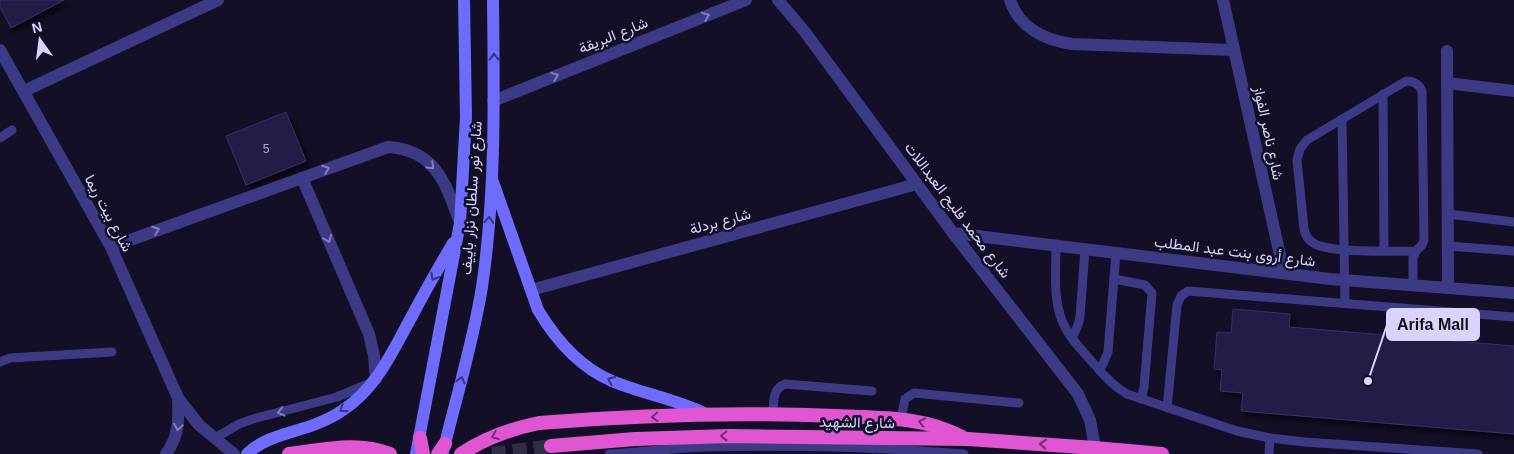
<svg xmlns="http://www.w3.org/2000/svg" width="1514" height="454" viewBox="0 0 1514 454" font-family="Helvetica,Vazirmatn,sans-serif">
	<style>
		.building { fill: #241b47; stroke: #3b2d73; filter: url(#shadow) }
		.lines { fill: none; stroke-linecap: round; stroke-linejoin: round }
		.trunk-tunnel { stroke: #312d47; stroke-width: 14; stroke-dasharray: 14 7; stroke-linecap: butt }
		.service { stroke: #3d3a85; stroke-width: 9 }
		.minor { stroke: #3d3a85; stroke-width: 12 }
		.secondary { stroke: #6f6bff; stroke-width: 12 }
		.trunk { stroke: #e055d1; stroke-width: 14 }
		.oneway { stroke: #837fbc }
		.oneway2 { stroke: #38347d }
		.oneway3 { stroke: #6f2e73 }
		.labels { text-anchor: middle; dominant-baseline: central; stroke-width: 5; stroke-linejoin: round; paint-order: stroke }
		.number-label { font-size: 12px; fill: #aca6d1 }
		.street-label { font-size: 15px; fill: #d9d4ff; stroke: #130f26 }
		.leader { fill: none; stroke: #d9d4ff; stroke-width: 2 }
		.callout-dot { fill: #d9d4ff; stroke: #130f26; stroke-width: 2 }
		.callout { fill: #d9d4ff; stroke: #d9d4ff; stroke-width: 2 }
		.callout-label { font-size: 16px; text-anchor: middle; font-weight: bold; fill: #111 }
	</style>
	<defs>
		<filter id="shadow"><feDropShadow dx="4.5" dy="4.5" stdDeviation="2.5" flood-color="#0009"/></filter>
	</defs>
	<rect width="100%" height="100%" fill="#130f26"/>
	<g class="building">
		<polygon points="0,0 64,0 11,28 0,7"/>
		<polygon points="286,112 306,161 246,185 226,136"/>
		<polygon points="1233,309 1290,314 1289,327 1514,346 1514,434 1241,411 1243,393 1220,391 1222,370 1214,369 1217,332 1231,333"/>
	</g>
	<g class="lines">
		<polyline class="trunk-tunnel" points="492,454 551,446"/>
		<g class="service">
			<path d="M1406,81C1414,81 1419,84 1422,91L1424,240L1422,245L1416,251C1394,251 1326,254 1312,242C1307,239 1305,234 1304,229L1297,160L1300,149L1307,140Z"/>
			<polyline points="1383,94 1384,251"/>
			<polyline points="1342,119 1345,303"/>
			<polyline points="0,138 12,130"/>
			<polyline points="1448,214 1514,222"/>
			<path d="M1056,245C1056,273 1052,305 1066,329C1073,342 1084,352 1093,363C1104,375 1113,386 1127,394L1237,431L1270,438L1304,442L1478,454"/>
			<polyline points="1448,246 1514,251"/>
			<polyline points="1114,279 1145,285 1152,293 1144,387 1141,399"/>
			<polyline points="1413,285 1413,258 1416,251"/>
			<polyline points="1072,338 1078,325 1080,317 1085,249"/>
			<polyline points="0,362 10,358 112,352"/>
			<polyline points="1099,370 1103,364 1108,352 1116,253"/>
			<polyline points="1167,408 1177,305 1181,296 1188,291 1514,317"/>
			<path d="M773,414C774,402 772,389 785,384L872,391"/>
			<polyline points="901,419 905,399 914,393 1019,403"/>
			<polyline points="215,438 239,424 253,419 337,397 370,383"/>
			<path d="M609,454C642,452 675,448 708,447C793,445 879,447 964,454"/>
			<polyline points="1269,454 1270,438"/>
		</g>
		<g class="minor">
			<polyline points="778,0 805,32 953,233 1078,394 1090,420 1095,448"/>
			<path d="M1010,0C1019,28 1045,40 1072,44L1234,50"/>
			<polyline points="1223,0 1284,273"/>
			<polyline points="0,50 111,247 178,398 199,425 234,454"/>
			<polyline points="1447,51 1448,288"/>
			<polyline points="1447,83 1514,91"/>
			<polyline points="24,91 218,0"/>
			<polyline points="493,101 746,0"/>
			<polyline points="302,178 369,334 374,356 376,379"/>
			<polyline points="953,233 1330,279 1514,293"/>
			<path d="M111,247L388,147C436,150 446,184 460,223"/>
			<polyline points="531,290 917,184"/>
			<path d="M166,454C179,436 179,419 178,398"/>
		</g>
		<g class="secondary">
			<path d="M493,182L538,310C556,340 579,367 612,381C643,394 676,399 706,414"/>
			<path d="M443,452C456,398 473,343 482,287C496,192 494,95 493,0"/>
			<path d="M247,454C265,436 293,433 316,424C326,420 335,416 343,410C377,388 393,350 412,316C425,291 439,267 453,243"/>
			<polyline points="416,454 460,223 466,117 464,0"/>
		</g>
		<g class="trunk">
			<polyline points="420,438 423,454"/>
			<polyline points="551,446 635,439 729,436 968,439 1095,448 1162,454"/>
			<path d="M289,454C323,450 357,441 390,454"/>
			<polyline points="438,454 445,444"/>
			<path d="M461,454C485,438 510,429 539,423C638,415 737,412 836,416C879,418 923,416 962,437"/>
		</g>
	</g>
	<defs><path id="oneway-chevron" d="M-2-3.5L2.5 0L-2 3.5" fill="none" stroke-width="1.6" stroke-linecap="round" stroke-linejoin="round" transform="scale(1.25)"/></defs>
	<g class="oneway">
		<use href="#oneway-chevron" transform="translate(706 16) rotate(-22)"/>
		<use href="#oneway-chevron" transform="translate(555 76) rotate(-22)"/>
		<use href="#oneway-chevron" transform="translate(431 166) rotate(44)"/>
		<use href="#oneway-chevron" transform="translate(326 169) rotate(-20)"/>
		<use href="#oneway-chevron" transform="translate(156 230) rotate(-20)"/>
		<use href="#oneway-chevron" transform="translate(328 239) rotate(67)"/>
		<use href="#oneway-chevron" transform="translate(281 412) rotate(165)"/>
		<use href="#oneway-chevron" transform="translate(178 427) rotate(100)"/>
	</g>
	<g class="oneway2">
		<use href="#oneway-chevron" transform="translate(494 57) rotate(-91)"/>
		<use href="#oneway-chevron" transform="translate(489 220) rotate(-85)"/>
		<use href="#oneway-chevron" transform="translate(434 277) rotate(120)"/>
		<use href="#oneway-chevron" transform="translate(461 380) rotate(-76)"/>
		<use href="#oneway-chevron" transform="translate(611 380) rotate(-156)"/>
		<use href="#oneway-chevron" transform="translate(343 409) rotate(146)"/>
	</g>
	<g class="oneway3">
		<use href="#oneway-chevron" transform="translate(655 417) rotate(177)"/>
		<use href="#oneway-chevron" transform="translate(922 422) rotate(-168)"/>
		<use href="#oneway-chevron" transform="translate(495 436) rotate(158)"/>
		<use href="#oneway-chevron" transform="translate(724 436) rotate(179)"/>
		<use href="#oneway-chevron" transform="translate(1043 444) rotate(-176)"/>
	</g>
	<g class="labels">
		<g class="number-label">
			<text x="266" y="149">5</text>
		</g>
		<g class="street-label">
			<text transform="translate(613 35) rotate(-22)">شارع البريقة</text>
			<text transform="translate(1269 133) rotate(78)">شارع ناصر الفواز</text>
			<text transform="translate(471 198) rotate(-86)">شارع نور سلطان نزار باييف</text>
			<text transform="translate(958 210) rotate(53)">شارع محمد فليح العبداللات</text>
			<text transform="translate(109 213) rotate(62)">شارع بيت ريما</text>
			<text transform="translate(720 221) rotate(-15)">شارع بردلة</text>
			<text transform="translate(1235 251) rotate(7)">شارع أروى بنت عبد المطلب</text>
			<text transform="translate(857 422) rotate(1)">شارع الشهيد</text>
		</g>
	</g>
	<path class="leader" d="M1368 381L1387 325"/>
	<circle class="callout-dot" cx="1368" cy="381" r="5"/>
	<rect class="callout" x="1387" y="309" width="92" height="31" rx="5"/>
	<g class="callout-label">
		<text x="1433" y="330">Arifa Mall</text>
	</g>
	<g transform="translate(40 40) rotate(346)" stroke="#130f26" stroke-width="4" paint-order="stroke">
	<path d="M0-4L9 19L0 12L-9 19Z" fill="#d9d4ff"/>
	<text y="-8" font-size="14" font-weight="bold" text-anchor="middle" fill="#d9d4ff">N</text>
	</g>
</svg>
